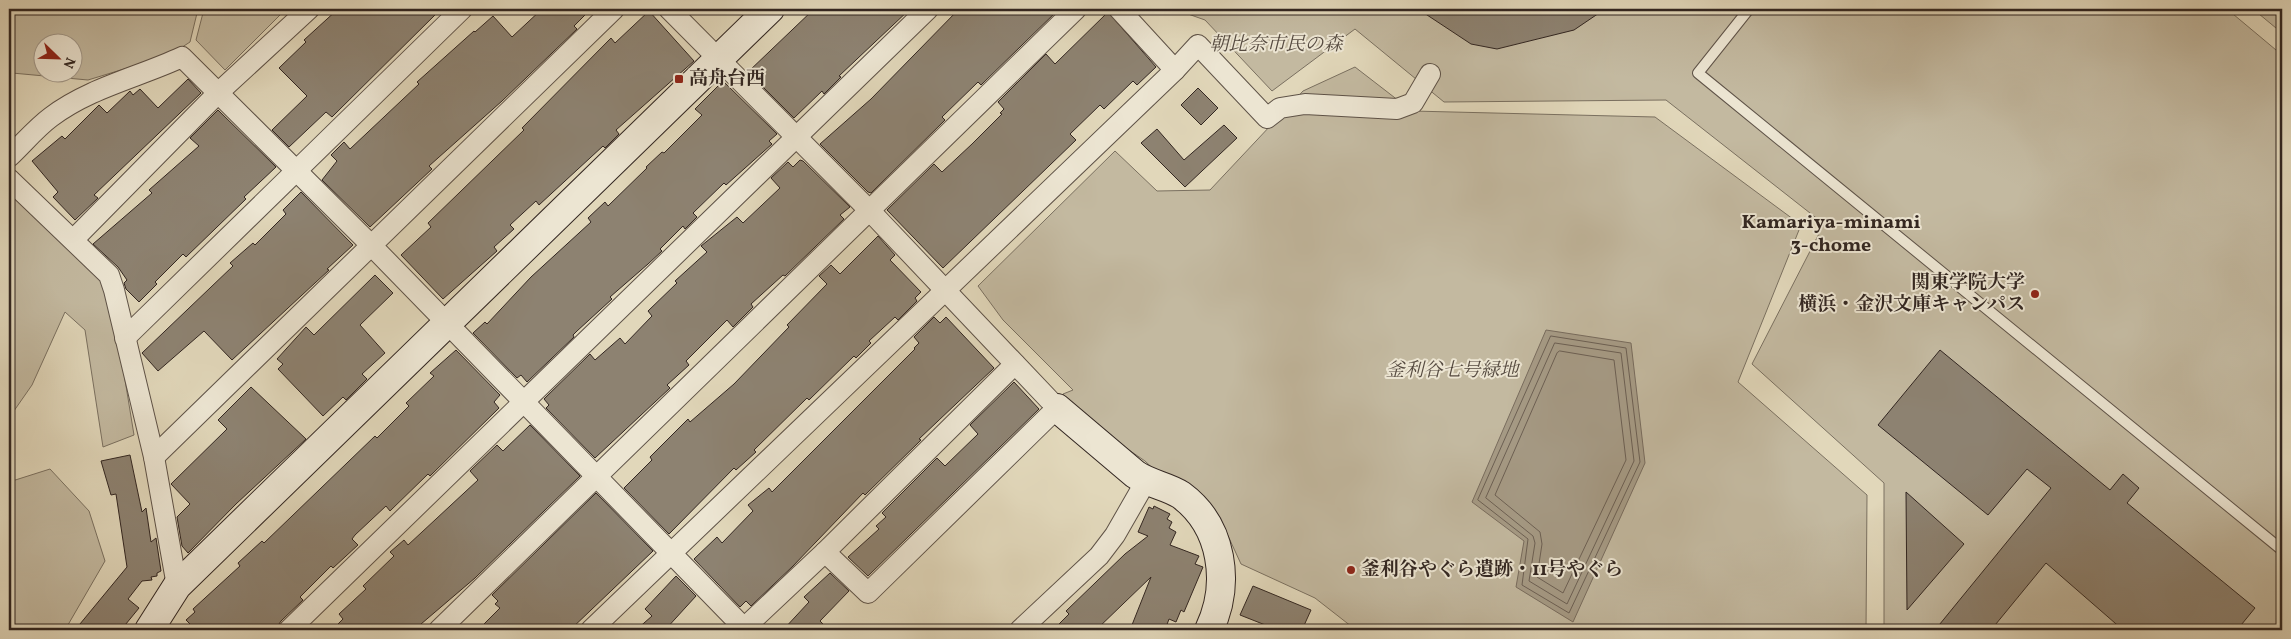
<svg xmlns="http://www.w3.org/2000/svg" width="2291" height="639" viewBox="0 0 2291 639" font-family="Vollkorn,'Noto Serif JP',serif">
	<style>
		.green { fill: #c3b9a0; stroke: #7a7060; fill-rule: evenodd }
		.water { fill: #a69b86; stroke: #786c5e }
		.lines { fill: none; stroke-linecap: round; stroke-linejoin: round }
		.shore { stroke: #6c6054; stroke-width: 1 }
		.building { fill: #8d8271; stroke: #322621 }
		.lane-casing { stroke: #5e5247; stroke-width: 12 }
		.street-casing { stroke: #5e5247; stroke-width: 22 }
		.secondary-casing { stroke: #322621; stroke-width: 30 }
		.lane { stroke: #ece5d2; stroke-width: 10 }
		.street { stroke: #ece5d2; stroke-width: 20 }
		.secondary { stroke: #ece5d2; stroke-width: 28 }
		.poi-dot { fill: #8f2418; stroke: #ece5d2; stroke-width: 2 }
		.labels { text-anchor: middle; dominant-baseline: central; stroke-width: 4; stroke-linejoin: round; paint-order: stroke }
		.park-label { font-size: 19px; font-style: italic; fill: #564b41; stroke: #ece5d2 }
		.poi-label { font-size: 19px; font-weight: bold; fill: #322621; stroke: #ece5d2; text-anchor: start }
		.neighbourhood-label { font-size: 20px; font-weight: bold; fill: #322621; stroke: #ece5d2 }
	</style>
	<rect width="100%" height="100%" fill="#e1d7ba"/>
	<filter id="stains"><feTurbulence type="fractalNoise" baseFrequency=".004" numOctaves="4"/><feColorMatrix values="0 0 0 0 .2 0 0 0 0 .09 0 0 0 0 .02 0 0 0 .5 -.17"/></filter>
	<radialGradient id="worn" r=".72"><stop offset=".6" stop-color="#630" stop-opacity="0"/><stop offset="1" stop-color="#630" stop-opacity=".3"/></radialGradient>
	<g class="green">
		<path d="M9,9H198L190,42L170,55L88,80L12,73L9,84ZM42,42H72V72H42Z"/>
		<polygon points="204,9 286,9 225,70 196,40"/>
		<polygon points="1174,9 2227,9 2282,55 2282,630 1884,630 1884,483 1752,364 1824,224 1666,100 1444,102 1355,29 1272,91 1205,20"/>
		<polygon points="2253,9 2282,9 2282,33"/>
		<polygon points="1355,67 1412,111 1655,117 1801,225 1738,382 1867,495 1866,630 1356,630 1315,598 1241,564 1223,525 1164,479 1145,461 1091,424 1063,394 1073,390 1003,320 978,286 1115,151 1157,191 1210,190 1303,91"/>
		<polygon points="9,187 105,280 119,343 134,435 103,447 85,330 65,312 32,385 9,418"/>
		<polygon points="50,469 89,511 105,561 65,630 9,630 9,482"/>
	</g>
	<polygon class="water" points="1546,330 1631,343 1645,463 1573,622 1516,587 1524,541 1472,502"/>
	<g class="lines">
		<g class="shore">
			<polygon points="1551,336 1626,348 1640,462 1569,613 1522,585 1528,539 1478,500"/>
			<polygon points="1555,343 1621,353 1634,461 1567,604 1529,581 1535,543 1533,536 1486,498"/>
			<polygon points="1560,351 1614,360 1626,460 1563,593 1537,577 1542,544 1540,532 1495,495 1557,353"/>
		</g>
	</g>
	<g class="building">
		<polygon points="338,9 441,9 332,117 326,112 289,147 272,130 307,96 279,68 306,42 304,40"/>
		<polygon points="542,9 591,9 574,26 577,29 502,101 429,166 432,169 370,227 322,180 337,161 331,155 344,142 350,149 419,84 417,82 474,31 475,32 493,16 512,37"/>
		<polygon points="814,9 910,9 839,76 841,77 824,94 822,91 794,118 748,72"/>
		<polygon points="959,9 1059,9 981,85 978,82 942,117 945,120 871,193 868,192 820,144 871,99"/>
		<polygon points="1418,9 1605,9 1574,30 1497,49 1471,44"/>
		<polygon points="649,11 694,61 616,130 619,134 605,148 603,146 539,205 536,201 510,225 514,229 494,247 497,251 443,299 401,255 431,227 428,223 524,130 522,128 611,38 615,43"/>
		<polygon points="1108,12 1156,67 1137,85 1133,81 1104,109 1100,105 1070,134 1076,140 943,268 887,210 934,164 942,172 972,144 1002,114 1000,113 1004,109 998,102 1046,54 1055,64"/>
		<polygon points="188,79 201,93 94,195 98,198 75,220 53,197 58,192 32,161 62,136 65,139 99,105 107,113 130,91 133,95 140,89 158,108"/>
		<polygon points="723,81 777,134 769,141 772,144 726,185 724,183 693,213 697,217 685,229 683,226 660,249 662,251 648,264 610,297 612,299 577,331 573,335 574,337 527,382 521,375 517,378 473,333 485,322 487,324 531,277 591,222 588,218 605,202 608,206 647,168 646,167 662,152 664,153 702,115 695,109"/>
		<polygon points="1198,88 1218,108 1201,125 1181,105"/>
		<polygon points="218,110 276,167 244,197 246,199 186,257 183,254 155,282 157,284 139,302 126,289 124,283 127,280 118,267 93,244 152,193 149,190 199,146 190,138"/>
		<polygon points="1224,125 1237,138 1185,187 1141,143 1157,129 1184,160"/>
		<polygon points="800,160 803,161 850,207 840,215 844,219 785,276 783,275 751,304 753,307 733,327 727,320 686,361 689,365 667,385 670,388 595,458 546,408 549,405 544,399 590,354 595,360 620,338 625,344 652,316 648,311 677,283 675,281 707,252 701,246 737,217 743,223 780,188 771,178 788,162 793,167"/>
		<polygon points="301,192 353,245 327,269 329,270 232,360 204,331 158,371 142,353 233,266 230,263 253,243 255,245 286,214 283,210"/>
		<polygon points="878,236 895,255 890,260 921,292 915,298 917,301 898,320 895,317 869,341 871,343 856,358 854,356 809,400 807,398 754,450 756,452 736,470 734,468 669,534 624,488 652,460 650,457 688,419 690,422 734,384 789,327 787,325 827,284 819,276 831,265 840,274"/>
		<polygon points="375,275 393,293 360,325 385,353 362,374 367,379 346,400 343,397 323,416 278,369 283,364 277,359 306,327 314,335"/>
		<polygon points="934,317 940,323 946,317 994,368 919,439 921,440 865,495 863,493 793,566 751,606 746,601 740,607 694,559 717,537 722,543 753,511 748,505 769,488 772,492 915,349 914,348 919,343 914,337"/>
		<polygon points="456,350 500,395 494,402 499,408 430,476 428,474 390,511 386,506 355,535 352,539 358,545 333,568 331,566 300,597 303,600 281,621 275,630 196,630 186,620 195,612 193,609 240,566 238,563 262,541 264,543 375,436 377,438 409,406 406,403 434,376 430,373"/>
		<polygon points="1940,350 2110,490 2123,474 2139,488 2127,503 2255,608 2237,630 2123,630 2046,563 1991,630 1935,630 2051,488 2027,469 1988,515 1878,425"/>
		<polygon points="1014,382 1039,409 868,576 848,557 879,529 876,526 886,517 882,513 937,458 945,466 978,434 970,425"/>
		<polygon points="251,387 306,439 236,504 188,553 182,546 177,517 190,504 171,484 227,429 218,420"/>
		<polygon points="530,425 580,476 475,578 414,630 332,630 343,619 339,614 366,589 363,586 394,556 390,552 404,540 408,545 478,480 470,471 497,445 503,451"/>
		<polygon points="130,455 142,512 146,508 151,542 156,538 161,571 157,573 157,576 151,577 152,580 142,581 128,599 139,608 121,630 75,630 127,567 116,494 111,495 101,461"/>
		<polygon points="1906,492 1964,544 1907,610"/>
		<polygon points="596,493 653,551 570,630 478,630 500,608 495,604 498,601 492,595"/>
		<polygon points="1154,506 1170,514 1167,519 1172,522 1169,528 1176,532 1170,545 1199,556 1195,564 1203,567 1184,612 1181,610 1176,622 1169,619 1165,630 1130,630 1151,577 1096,630 1053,630 1069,614 1066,611 1125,554 1148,536 1138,532 1149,507 1153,509"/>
		<polygon points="830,573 849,591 820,621 829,630 783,630 809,602 804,597"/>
		<polygon points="676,576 696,596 665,630 636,630 652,616 645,609"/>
		<polygon points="1253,586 1311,610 1302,630 1278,630 1240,615"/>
	</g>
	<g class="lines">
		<g class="lane-casing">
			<polyline id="lane" points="1749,9 1698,73 2282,550"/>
		</g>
		<g class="street-casing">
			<g id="street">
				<polyline points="669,9 870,211 1057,408 868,593 825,552"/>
				<polyline points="1175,70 1198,45 1267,118 1280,108 1305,104 1397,109 1413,103 1430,74"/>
				<path d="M9,157C23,144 36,128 51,117C89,88 139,77 182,57L370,244L744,628"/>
				<polyline points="9,179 109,275 114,290 154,457 177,586"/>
				<polyline points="74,239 219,92 309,9"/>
				<polyline points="125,338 462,9"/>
				<polyline points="154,457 614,9"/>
				<polyline points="289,630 928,9"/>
				<polyline points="439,630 1076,9"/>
				<polyline points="591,630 1175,70 1119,9"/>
				<polyline points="742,630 825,552 1015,364"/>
				<polyline points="1020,630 1099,556 1115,535 1146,481"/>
			</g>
		</g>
		<g class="secondary-casing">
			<g id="secondary">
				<path d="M1057,408L1135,474C1149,484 1167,486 1181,495C1223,526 1231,584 1209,630"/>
				<polyline points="149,630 177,586 770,9"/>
			</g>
		</g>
		<use href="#lane" class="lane"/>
		<use href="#street" class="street"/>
		<use href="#secondary" class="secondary"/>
	</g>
	<g class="poi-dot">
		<rect x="674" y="74" width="10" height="10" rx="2.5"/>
		<circle cx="2035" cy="294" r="5"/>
		<circle cx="1351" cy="570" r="5"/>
	</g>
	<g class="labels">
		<g class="park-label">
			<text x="1276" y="45">朝比奈市民の森</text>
			<text x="1452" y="371">釜利谷七号緑地</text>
		</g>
		<g class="poi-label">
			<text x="689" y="79">高舟台西</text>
			<text x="2025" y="283" text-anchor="end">関東学院大学<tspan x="2025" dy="22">横浜・金沢文庫キャンパス</tspan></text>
			<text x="1361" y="570">釜利谷やぐら遺跡・11号やぐら</text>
		</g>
		<g class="neighbourhood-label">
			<text x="1831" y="223">Kamariya-minami<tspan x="1831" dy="23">3-chome</tspan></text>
		</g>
	</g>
	<rect width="2291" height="639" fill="none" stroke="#e1d7ba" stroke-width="30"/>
	<rect x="10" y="10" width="2271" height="619" fill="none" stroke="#322621" stroke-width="2.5"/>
	<rect x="15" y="15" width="2261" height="609" fill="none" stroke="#322621"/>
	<g transform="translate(58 58) rotate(113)"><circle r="24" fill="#ece5d2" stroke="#a2998b"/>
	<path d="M0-4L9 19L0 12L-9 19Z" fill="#8f2418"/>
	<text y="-8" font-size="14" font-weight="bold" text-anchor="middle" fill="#322621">N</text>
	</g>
	<rect width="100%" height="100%" filter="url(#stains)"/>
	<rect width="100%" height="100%" fill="url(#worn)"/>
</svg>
